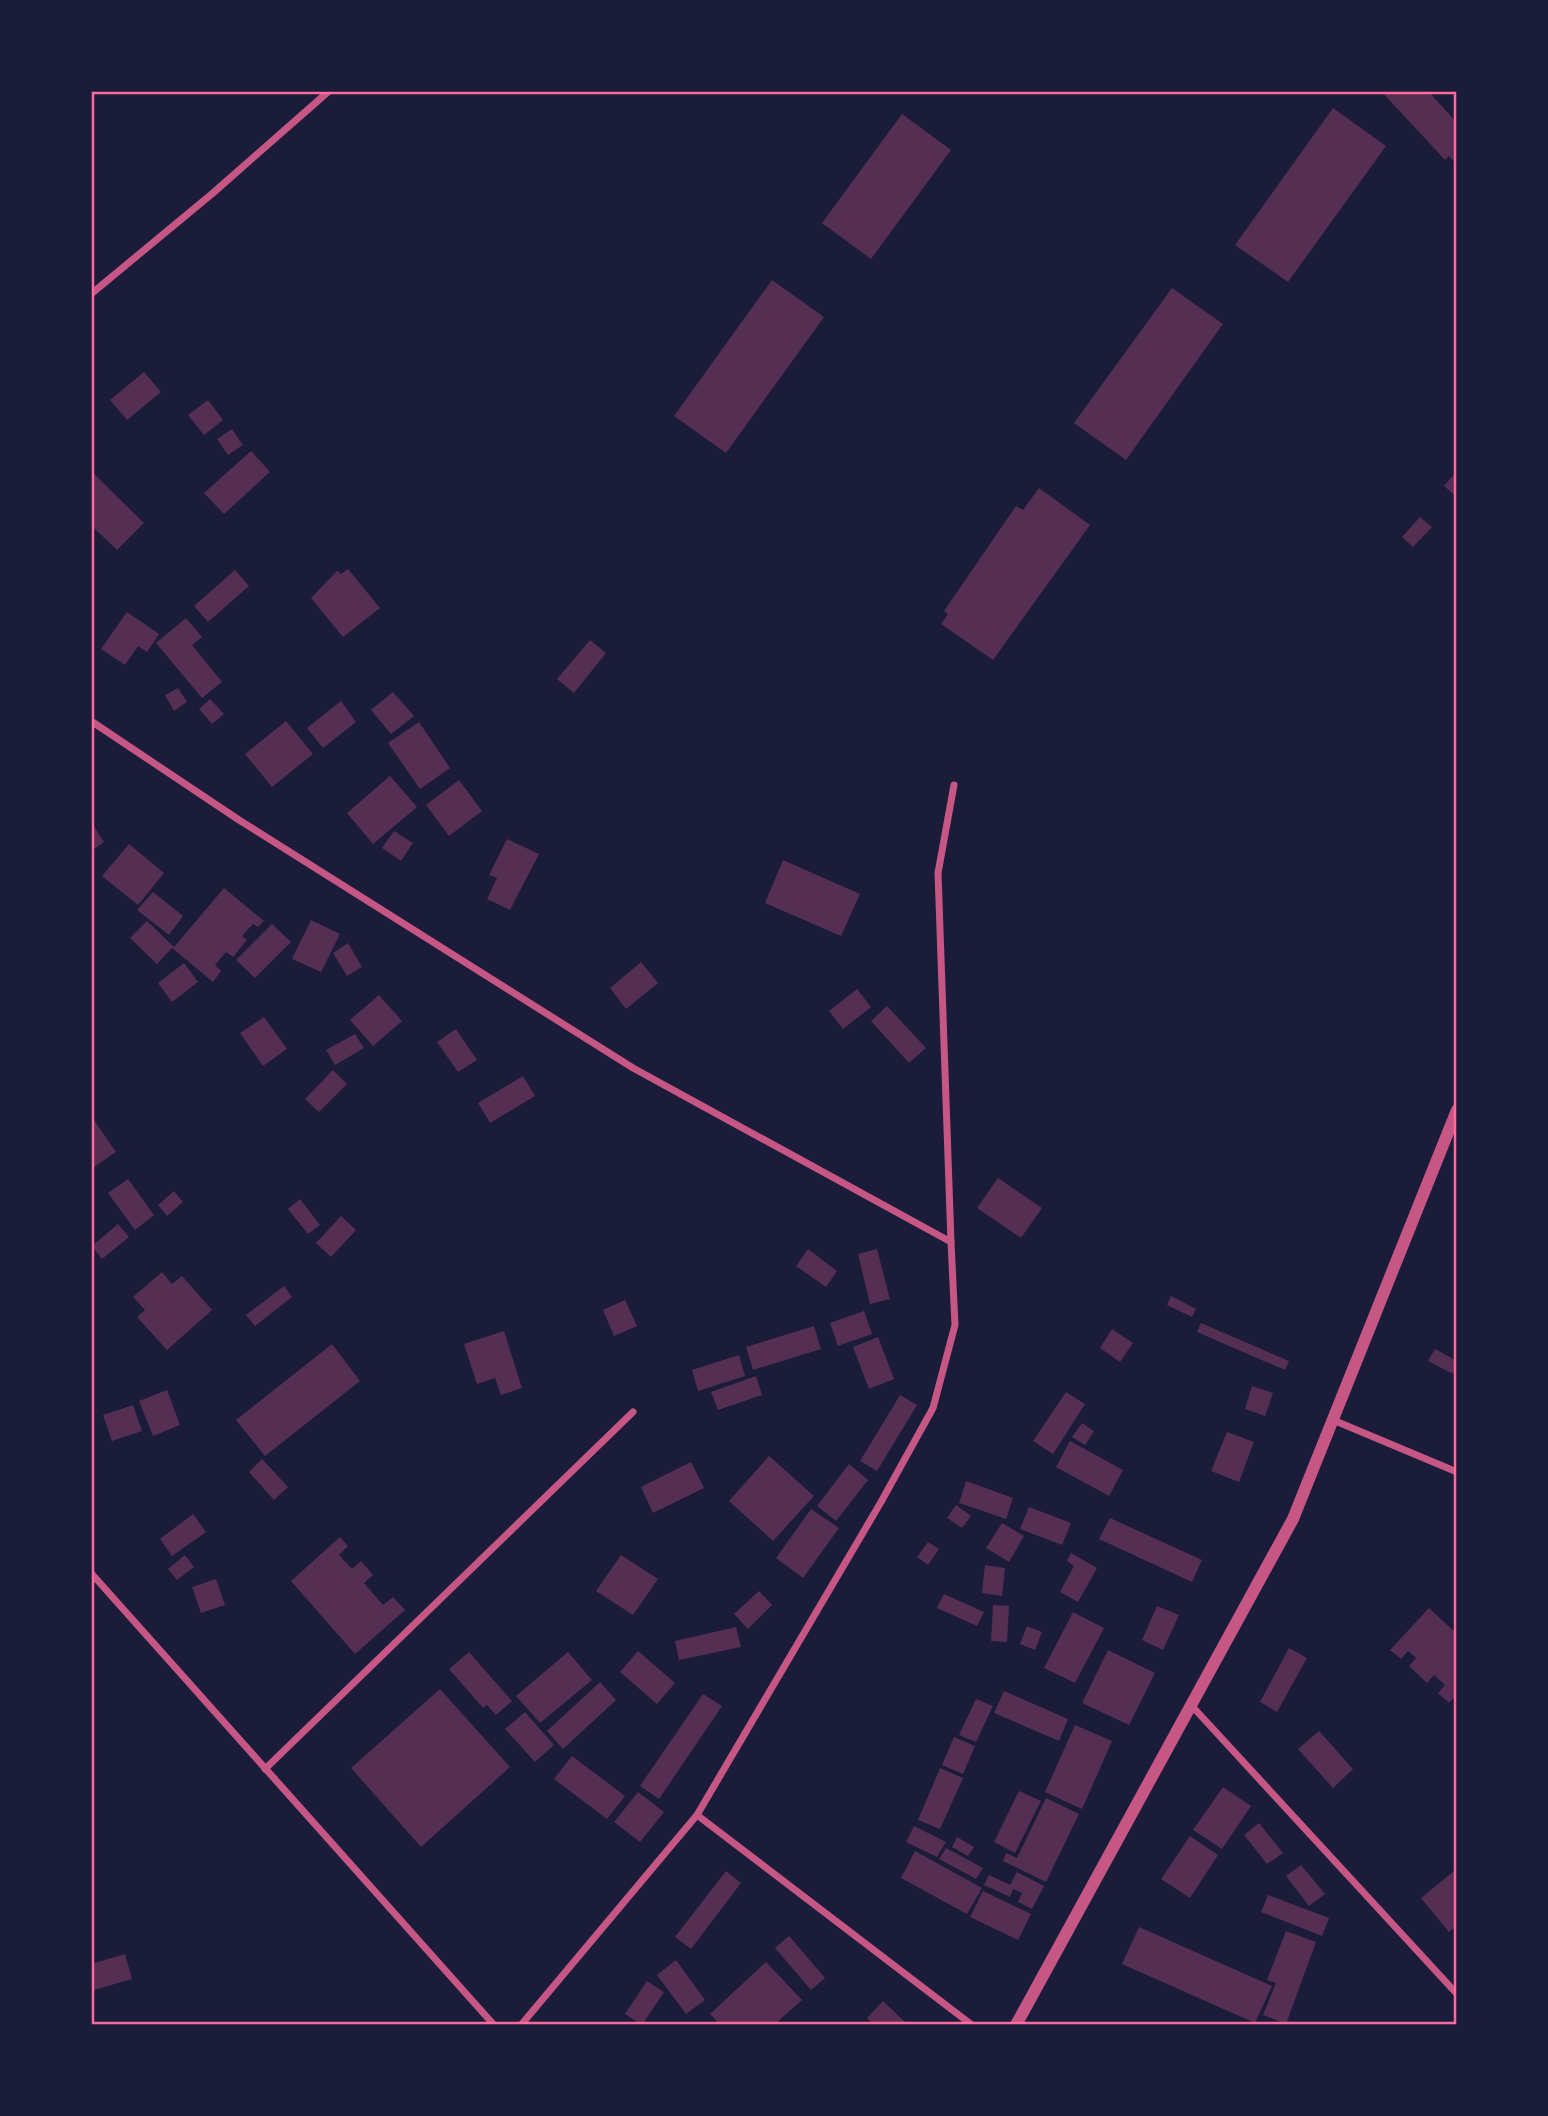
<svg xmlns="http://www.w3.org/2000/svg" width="1548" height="2116" viewBox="0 0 1548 2116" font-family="Poppins,sans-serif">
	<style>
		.building { fill: #542f53 }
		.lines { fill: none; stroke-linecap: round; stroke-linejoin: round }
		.minor { stroke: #c65784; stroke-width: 7 }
		.tertiary { stroke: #c65784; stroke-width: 12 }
		.neatline { fill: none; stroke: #ff6b9d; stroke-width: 2.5 }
	</style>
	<rect width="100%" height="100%" fill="#1b1b3a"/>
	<g class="building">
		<polygon points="1381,91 1428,91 1457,123 1457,163 1456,164 1449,156 1445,160"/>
		<polygon points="1333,108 1386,146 1288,282 1235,245"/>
		<polygon points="902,114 951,150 871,259 822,223"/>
		<polygon points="772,280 824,317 726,453 674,416"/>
		<polygon points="1172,288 1223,324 1126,460 1074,423"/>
		<polygon points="144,372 161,392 127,420 110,400"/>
		<polygon points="208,400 223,420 204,435 188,415"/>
		<polygon points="232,429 243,445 228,455 217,439"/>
		<polygon points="251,451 270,472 224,514 204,493"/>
		<polygon points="91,471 144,523 117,550 91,525"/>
		<polygon points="1457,471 1457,497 1444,486"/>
		<polygon points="1039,488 1090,525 993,660 941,624 948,614 944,611 1016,506 1023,510"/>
		<polygon points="1420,517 1432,527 1413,547 1402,537"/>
		<polygon points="348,569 380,608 343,637 311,598 337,571 341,574"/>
		<polygon points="235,570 249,586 208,622 194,606"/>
		<polygon points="127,612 159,634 147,652 138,646 125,665 101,649"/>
		<polygon points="186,618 202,637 192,645 222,682 202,698 156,643"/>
		<polygon points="590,640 606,653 574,693 557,679"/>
		<polygon points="178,688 187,702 174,711 165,695"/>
		<polygon points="393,692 414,716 391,734 371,710"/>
		<polygon points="210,699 224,714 212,724 199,709"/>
		<polygon points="341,701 356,722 323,748 307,728"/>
		<polygon points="286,721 313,754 272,787 245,754"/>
		<polygon points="419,722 450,768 420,789 388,743"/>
		<polygon points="390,776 417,807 373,844 347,813"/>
		<polygon points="459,780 482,811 449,836 426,805"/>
		<polygon points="91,822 104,842 91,851"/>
		<polygon points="394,831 413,843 401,861 382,848"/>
		<polygon points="507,839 539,854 510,910 487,899 497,878 489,875"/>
		<polygon points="129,844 164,873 138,905 102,876"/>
		<polygon points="783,860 860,894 841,936 765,903"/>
		<polygon points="224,888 264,921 258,927 253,924 242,936 247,940 233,957 226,952 215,965 221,971 213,982 172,948 157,964 130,938 147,921 174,947"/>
		<polygon points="153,892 183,916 169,935 137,910"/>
		<polygon points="311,920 340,934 321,972 292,959"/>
		<polygon points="272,924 291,942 255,978 236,960"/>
		<polygon points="348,943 362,967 347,976 333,953"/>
		<polygon points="641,962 658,983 626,1009 610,988"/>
		<polygon points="184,963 198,982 172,1002 158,983"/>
		<polygon points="857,989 871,1007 843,1029 829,1011"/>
		<polygon points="379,995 402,1021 373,1046 350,1020"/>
		<polygon points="887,1006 926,1048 909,1063 871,1021"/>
		<polygon points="264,1017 287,1049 263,1066 240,1033"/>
		<polygon points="456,1029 477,1060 458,1072 437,1042"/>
		<polygon points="355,1034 364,1048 335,1065 326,1050"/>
		<polygon points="333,1070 347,1084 319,1112 305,1099"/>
		<polygon points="523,1076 535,1096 490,1123 478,1103"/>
		<polygon points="91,1116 116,1152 91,1169"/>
		<polygon points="998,1178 1042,1208 1021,1238 977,1208"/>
		<polygon points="128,1179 154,1215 135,1230 108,1193"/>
		<polygon points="174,1191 183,1202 167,1216 158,1205"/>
		<polygon points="300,1199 320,1225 308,1234 288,1209"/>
		<polygon points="341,1216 356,1230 331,1257 316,1243"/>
		<polygon points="118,1224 129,1237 102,1259 92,1246"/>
		<polygon points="808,1249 837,1271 826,1287 796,1266"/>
		<polygon points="877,1249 890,1299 870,1304 858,1254"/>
		<polygon points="162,1272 172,1284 182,1276 212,1310 167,1350 137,1317 145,1310 133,1297"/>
		<polygon points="284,1286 292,1297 255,1326 246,1315"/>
		<polygon points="1171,1296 1196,1309 1192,1317 1167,1305"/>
		<polygon points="625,1300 637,1326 614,1336 603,1310"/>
		<polygon points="864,1311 872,1334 838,1346 830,1323"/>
		<polygon points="1201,1323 1289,1361 1285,1370 1197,1332"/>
		<polygon points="814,1326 821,1349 753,1370 746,1347"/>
		<polygon points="1112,1329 1133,1343 1120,1362 1100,1348"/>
		<polygon points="504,1331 522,1388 501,1395 495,1378 477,1384 464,1344"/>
		<polygon points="878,1337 894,1379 869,1389 853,1347"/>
		<polygon points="332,1344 360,1381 265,1456 236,1420"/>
		<polygon points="1435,1349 1457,1361 1453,1374 1428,1361"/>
		<polygon points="739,1355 745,1376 698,1391 692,1370"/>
		<polygon points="756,1376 762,1395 718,1410 711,1392"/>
		<polygon points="1252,1386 1273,1393 1265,1416 1245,1409"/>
		<polygon points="167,1390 180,1425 153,1436 139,1401"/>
		<polygon points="1066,1392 1085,1404 1053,1454 1033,1441"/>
		<polygon points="900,1395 917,1405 877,1471 860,1461"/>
		<polygon points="133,1405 142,1431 112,1441 103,1415"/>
		<polygon points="1082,1423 1094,1431 1085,1445 1072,1437"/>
		<polygon points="1227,1432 1254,1442 1239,1482 1211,1471"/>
		<polygon points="1070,1441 1123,1470 1109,1496 1056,1467"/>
		<polygon points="769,1456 814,1496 773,1541 729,1501"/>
		<polygon points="262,1459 288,1487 274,1500 249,1472"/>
		<polygon points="691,1462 704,1488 653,1513 641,1487"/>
		<polygon points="849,1464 868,1480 836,1521 817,1506"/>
		<polygon points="966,1481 1013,1498 1006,1519 959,1503"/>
		<polygon points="956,1505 971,1516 962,1528 947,1518"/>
		<polygon points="1029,1507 1071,1523 1062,1545 1020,1529"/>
		<polygon points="811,1509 839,1528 803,1578 776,1558"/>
		<polygon points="193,1514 206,1532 172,1556 160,1539"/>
		<polygon points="1110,1518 1202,1560 1192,1582 1099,1539"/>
		<polygon points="1002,1523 1024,1536 1009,1562 986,1548"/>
		<polygon points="340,1537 348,1546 339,1555 352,1569 361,1561 373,1575 364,1583 383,1605 393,1597 405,1610 355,1654 291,1581"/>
		<polygon points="928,1542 939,1549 928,1565 917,1557"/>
		<polygon points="1071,1553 1097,1568 1078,1602 1060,1592 1074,1566 1067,1561"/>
		<polygon points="185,1555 194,1567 177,1580 168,1569"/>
		<polygon points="621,1555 658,1579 633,1615 596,1591"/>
		<polygon points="985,1565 1005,1568 1002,1596 982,1593"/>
		<polygon points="216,1579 225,1605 201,1613 192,1587"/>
		<polygon points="759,1591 772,1605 748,1629 734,1614"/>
		<polygon points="944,1594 984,1612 977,1626 937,1608"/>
		<polygon points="993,1605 1009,1606 1007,1642 991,1641"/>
		<polygon points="1157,1606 1179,1615 1163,1650 1142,1640"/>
		<polygon points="1429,1608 1457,1634 1457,1694 1449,1703 1438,1693 1445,1685 1434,1675 1427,1683 1409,1666 1416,1658 1408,1651 1401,1659 1390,1650"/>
		<polygon points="1073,1612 1104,1628 1075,1683 1044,1668"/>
		<polygon points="1027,1626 1042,1632 1035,1650 1020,1644"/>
		<polygon points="736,1627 741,1647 679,1660 675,1641"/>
		<polygon points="1289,1648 1307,1658 1277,1712 1260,1702"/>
		<polygon points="1108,1650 1155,1673 1129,1725 1082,1703"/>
		<polygon points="638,1651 675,1683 657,1704 620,1672"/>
		<polygon points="469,1652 512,1701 496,1715 487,1705 483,1708 449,1669"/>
		<polygon points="568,1652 592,1680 540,1723 516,1696"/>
		<polygon points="600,1682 616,1700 563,1749 547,1731"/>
		<polygon points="440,1689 510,1767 421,1847 351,1768"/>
		<polygon points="1004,1691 1068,1719 1059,1741 994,1713"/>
		<polygon points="703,1694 722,1706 659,1799 640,1786"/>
		<polygon points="976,1699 993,1706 976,1742 959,1735"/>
		<polygon points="525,1712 554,1745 535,1762 505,1729"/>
		<polygon points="1075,1725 1112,1741 1082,1809 1045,1792"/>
		<polygon points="1319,1731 1353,1769 1333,1788 1298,1749"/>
		<polygon points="954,1737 975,1746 963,1774 942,1765"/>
		<polygon points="572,1756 625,1796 607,1819 554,1779"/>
		<polygon points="940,1768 963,1778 940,1829 918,1820"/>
		<polygon points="1223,1787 1251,1806 1222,1849 1193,1830"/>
		<polygon points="1019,1791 1041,1801 1015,1853 994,1842"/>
		<polygon points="638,1792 664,1812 640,1842 614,1822"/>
		<polygon points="1046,1798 1079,1814 1046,1882 1003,1861 1006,1853 1017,1858"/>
		<polygon points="1259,1823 1283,1853 1267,1864 1244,1835"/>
		<polygon points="914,1826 946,1842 937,1857 906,1842"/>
		<polygon points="1190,1836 1218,1855 1190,1898 1161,1879"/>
		<polygon points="957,1837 974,1847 968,1856 952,1847"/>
		<polygon points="946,1848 983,1868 976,1879 939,1859"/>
		<polygon points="915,1851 982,1888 967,1914 901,1878"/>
		<polygon points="1301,1865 1325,1894 1309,1906 1286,1876"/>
		<polygon points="726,1871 741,1883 691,1949 675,1937"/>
		<polygon points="1454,1871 1457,1875 1457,1925 1449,1932 1421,1898"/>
		<polygon points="1017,1872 1044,1886 1032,1909 1018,1902 1022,1893 1013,1889 1010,1897 984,1885 989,1875 1010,1885"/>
		<polygon points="983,1891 1031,1914 1018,1940 970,1917"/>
		<polygon points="1268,1895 1329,1918 1322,1936 1261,1912"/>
		<polygon points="1139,1927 1272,1986 1255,2023 1122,1964"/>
		<polygon points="1286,1931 1316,1942 1286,2024 1263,2015 1276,1983 1267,1980"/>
		<polygon points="789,1936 825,1978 811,1990 775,1948"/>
		<polygon points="125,1954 132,1979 94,1990 91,1964"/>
		<polygon points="676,1960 705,2000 686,2014 657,1975"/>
		<polygon points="766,1962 802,2000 774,2025 720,2025 710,2014"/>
		<polygon points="647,1981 664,1992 642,2025 625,2014"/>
		<polygon points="883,2001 908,2025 874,2025 867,2018"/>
	</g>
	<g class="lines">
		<g class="minor">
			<polyline points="91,294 213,193 329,91"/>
			<polyline points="91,721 239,820 633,1068 951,1242 955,1325 933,1408 881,1502 697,1815 521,2025"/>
			<polyline points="951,1242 938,873 954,785"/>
			<polyline points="1333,1420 1457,1472"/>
			<polyline points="91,1573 494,2025"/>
			<polyline points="1191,1705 1457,1994"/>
			<polyline points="265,1769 633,1412"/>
			<polyline points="697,1815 972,2025"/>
		</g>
		<polyline class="tertiary" points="1016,2025 1293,1519 1457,1110"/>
	</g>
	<rect width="1548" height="2116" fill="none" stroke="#1b1b3a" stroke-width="186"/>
	<rect x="93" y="93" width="1362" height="1930" class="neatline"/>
</svg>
